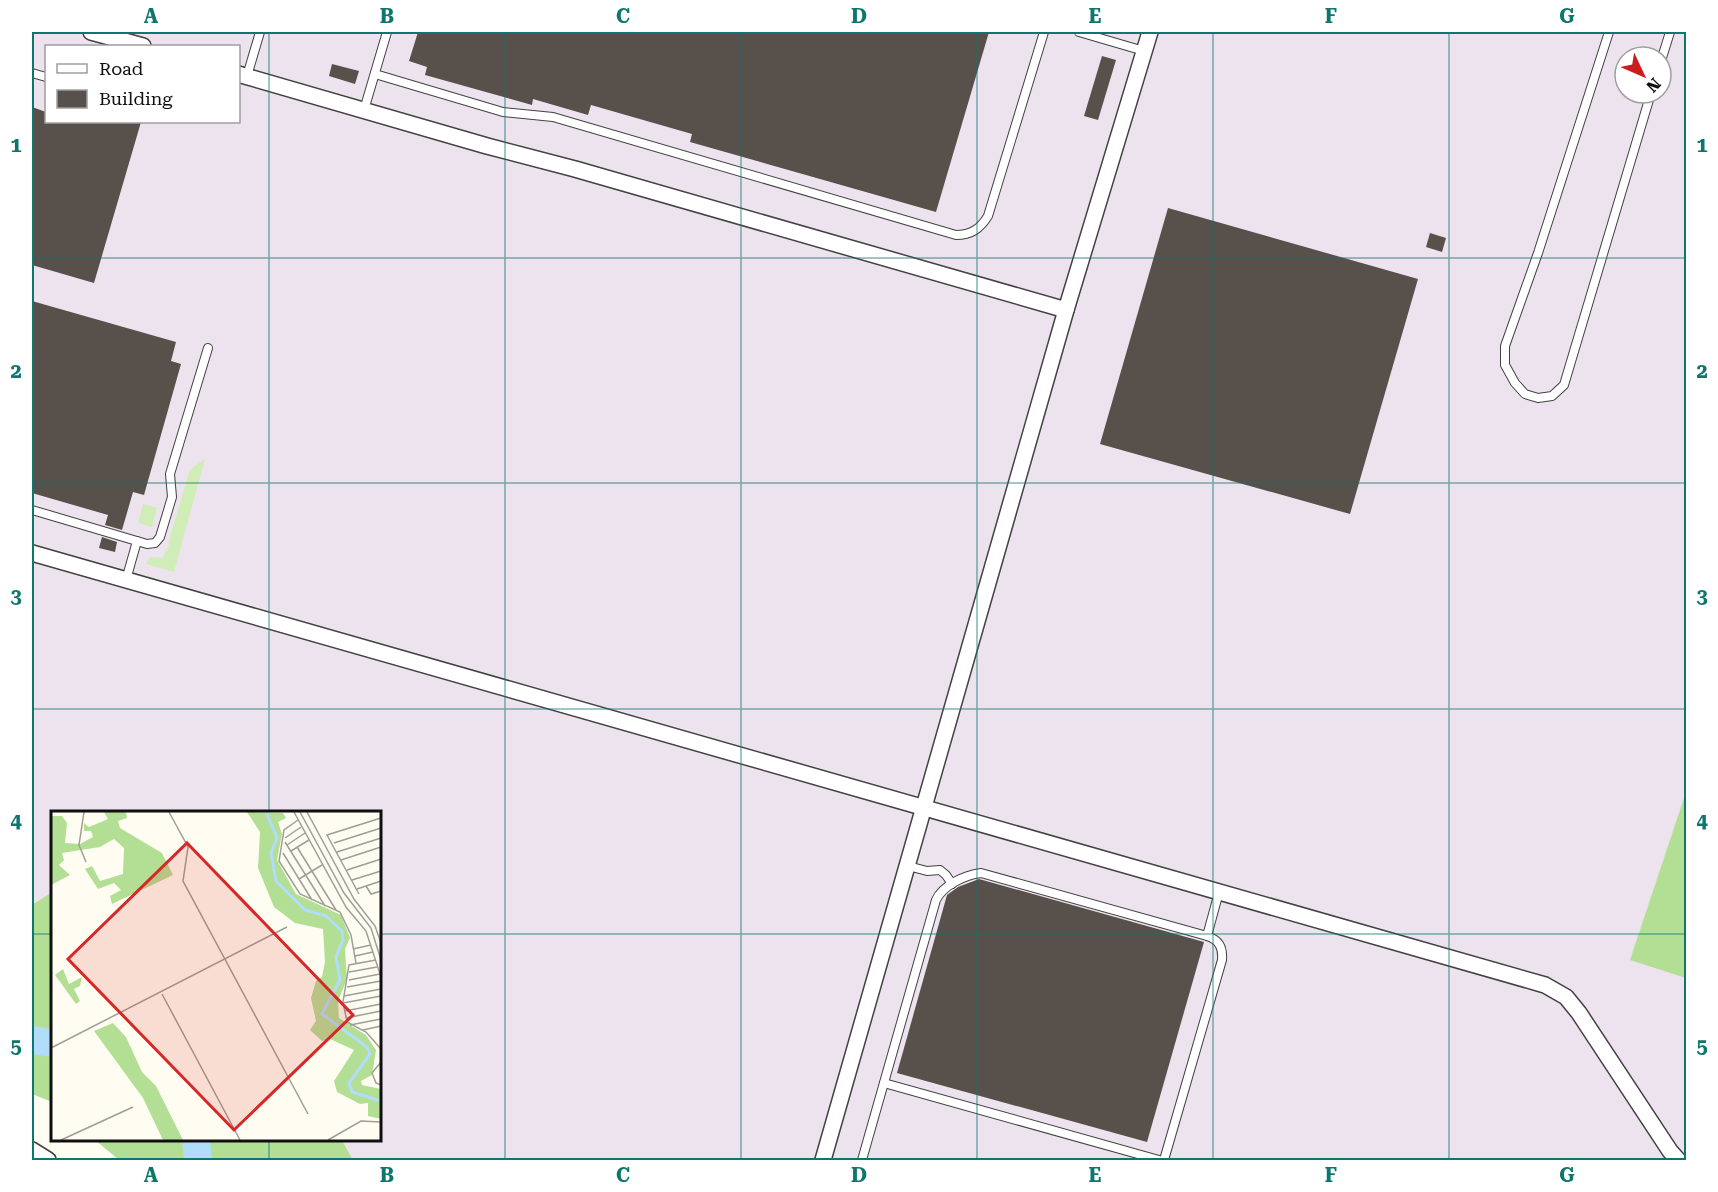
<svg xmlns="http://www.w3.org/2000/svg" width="1718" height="1192" viewBox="0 0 1718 1192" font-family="'Roboto Serif',serif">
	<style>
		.industrial { fill: #ede3ee; fill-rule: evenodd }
		.green { fill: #d1edb7 }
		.forest { fill: #b3df95 }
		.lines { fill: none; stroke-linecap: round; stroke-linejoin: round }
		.river { stroke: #b1dcfa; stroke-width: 28 }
		.building { fill: #58504a }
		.service-casing { stroke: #424242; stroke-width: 10 }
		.minor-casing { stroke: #424242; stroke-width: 18 }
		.service { stroke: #fff; stroke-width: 8 }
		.minor { stroke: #fff; stroke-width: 15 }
		.grid { fill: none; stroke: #0f766e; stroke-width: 1.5; stroke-opacity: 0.55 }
		.inset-river { fill: none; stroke: #b1dcfa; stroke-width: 3 }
		.inset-road { fill: none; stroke: #9f9e97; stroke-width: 1.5 }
		.view { fill: #d62828; fill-opacity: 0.15; stroke: #d62828; stroke-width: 3 }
		.inset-edge { fill: none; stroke: #0f0f0f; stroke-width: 3 }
		.neatline { fill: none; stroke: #0f766e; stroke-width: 2 }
		.grid-label { font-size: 20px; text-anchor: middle; font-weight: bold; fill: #0f766e }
	</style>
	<rect width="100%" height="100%" fill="#fffdf1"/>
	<path class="industrial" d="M32,32H1686V1160H353L342,1140H380V812H52V892L35,903H32ZM46,46H238V122H46ZM1625,57H1661V93H1625Z"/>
	<g class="green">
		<polygon points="205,459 174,572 146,564 150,557 162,558 168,548 170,537 189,472 193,467"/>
		<polygon points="143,504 157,508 152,527 138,523"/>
	</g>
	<g class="forest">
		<polygon points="1686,792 1686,978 1630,960"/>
		<polygon points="52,892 52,1102 32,1094 32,903 35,903"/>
		<polygon points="95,1140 342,1140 353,1160 119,1160"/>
	</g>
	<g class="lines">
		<g class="river">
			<polyline points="32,1040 52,1043"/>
			<polyline points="196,1140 198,1160"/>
		</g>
	</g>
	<g class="building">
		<polygon points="418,32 989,32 936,212 690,142 692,134 591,105 588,115 533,99 532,105 425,75 427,67 409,61"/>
		<polygon points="1102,56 1116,60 1098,120 1084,116"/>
		<polygon points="332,64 359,71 355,84 329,76"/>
		<polygon points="32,107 46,112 46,122 141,122 94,283 32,265"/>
		<polygon points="1168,208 1418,279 1350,514 1100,444"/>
		<polygon points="1430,233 1446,238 1442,252 1426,247"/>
		<polygon points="32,301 176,342 171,361 181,364 144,495 133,492 122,530 105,525 108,515 32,493"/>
		<polygon points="102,537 117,542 115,552 99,548"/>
		<polygon points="979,879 1204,942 1147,1142 897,1073 947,895 958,887"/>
	</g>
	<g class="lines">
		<g class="service-casing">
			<g id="service">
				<polyline points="1079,32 1144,51"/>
				<polyline points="1609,32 1538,253 1505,346 1505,365 1515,383 1525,394 1538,398 1552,396 1564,385 1651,93"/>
				<polyline points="1661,61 1670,32"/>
				<polyline points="32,73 46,77"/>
				<path d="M375,74L503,112L553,117L956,235C971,235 980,229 988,216L1044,32"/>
				<polyline points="247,76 260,32"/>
				<polyline points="364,110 387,32"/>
				<polyline points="32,510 147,544 155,543 160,537 172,497 170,474 208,348"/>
				<polyline points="126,580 137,541"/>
				<polyline points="908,866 927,871 940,870 946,875 952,884"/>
				<polyline points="1207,936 1219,892"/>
				<polyline points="884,1083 1159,1160"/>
				<path d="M862,1160L936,900C943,885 965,875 981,873L1207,936C1219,940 1223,947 1222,960L1164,1160"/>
			</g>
		</g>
		<g class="minor-casing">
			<g id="minor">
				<polyline points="91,32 143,46"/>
				<polyline points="238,74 487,146 575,169 1066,310"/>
				<polyline points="32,553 1545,985 1566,997 1579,1013 1670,1151 1678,1160"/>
				<polyline points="32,1150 48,1160"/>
				<polyline points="823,1160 1066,310 1150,32"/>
			</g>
		</g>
		<use href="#service" class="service"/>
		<use href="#minor" class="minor"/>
	</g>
	<path class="grid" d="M269,32V812M505,32V1160M741,32V1160M977,32V1160M1213,32V1160M1449,32V1160M32,258H1686M32,483H1686M32,709H1686M32,934H52M380,934H1686M269,1140V1160"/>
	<g transform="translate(51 811)">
		<rect width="330" height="330" fill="#fffdf1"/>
		<path d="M53,1H75L76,7L67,10L69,17L111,42L122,64L61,93L59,85L70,79L63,72L47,78L34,58L41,55L49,70L72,63L73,37L63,28L49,36L11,42L13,49L8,54L19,64L0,74V5H11L16,12L14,32L29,33L42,26L40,20H33V12L38,16L57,8ZM196,1L232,2L235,7L227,11L231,23L226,49L245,83L290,104L299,127L294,138L296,168L287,190L288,207L315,224L325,239L321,264L310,270L311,274L330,278V308L317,305V292L309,293L286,281L283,270L303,239L279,228L271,230L259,219L265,210L260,187L265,170L271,166L274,151L272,118L244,112L223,96L207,57L209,21ZM12,158L18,173L31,166L29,175L23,178L29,190L25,193L4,164ZM62,212L75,226L91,261L105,275L132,329H112L92,287L43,220Z" fill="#b3df95"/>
		<path class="inset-river" d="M215,1L226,27L220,42L225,70L254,99L275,105L291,120L292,129L285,146L289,169L271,203L316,236L319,243L298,272L301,281L330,290"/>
		<path class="inset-road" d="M33,1L28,34L35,51M118,1L137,36L132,70L257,303M243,1L295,96L315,120L330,166M249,1L293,82L320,117L330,149M256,1L303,88L324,115L330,132M247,9L233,19L228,50L249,83L289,101L300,124L305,152M234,27L250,16M234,31L274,95M283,32L330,17M236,34L254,22M246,36L285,99M240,40L258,29M286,41L330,27M232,42L261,89M290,49L330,36M296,59L330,48M248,68L271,54M301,69L330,60M315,75L320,83L330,80M306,78L330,70M308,83L276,24L330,7M302,138L320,134M304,145L322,141M325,149L298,154L292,191L296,211L315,221L330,238M298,161L326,156M298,169L329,163M296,176L330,170M111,183L189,329M293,185L330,178M292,192L330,185M294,200L330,193M295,207L330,200M299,214L330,208M312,219L330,215M0,237L236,116M330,251L321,262L325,272L330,274M10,329L82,296M277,329L310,310L330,311"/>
		<path class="view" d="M136,32L302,204L183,319L17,148Z"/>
		<rect width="330" height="330" class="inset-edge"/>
	</g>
	<rect width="1718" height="1192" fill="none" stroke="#ffffff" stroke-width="66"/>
	<rect x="45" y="45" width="195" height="78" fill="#ffffff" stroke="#9f9f9f" stroke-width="1.5"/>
	<rect x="57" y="64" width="30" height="9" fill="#ffffff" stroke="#9f9f9f" stroke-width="1.5"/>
	<text x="99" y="75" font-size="18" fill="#0f0f0f">Road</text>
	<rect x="57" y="90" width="30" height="18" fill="#58504a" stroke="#9f9f9f" stroke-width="1.5"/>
	<text x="99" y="105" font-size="18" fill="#0f0f0f">Building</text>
	<g transform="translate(1643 75) rotate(134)"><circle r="28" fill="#ffffff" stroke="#9f9f9f" stroke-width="1.5"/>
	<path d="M0-4.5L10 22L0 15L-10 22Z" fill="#c91d1e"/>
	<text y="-9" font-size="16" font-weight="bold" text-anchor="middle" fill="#0f0f0f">N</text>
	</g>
	<rect x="33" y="33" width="1652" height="1126" class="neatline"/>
	<g class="grid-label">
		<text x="151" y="23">A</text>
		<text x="387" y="23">B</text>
		<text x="623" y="23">C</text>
		<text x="859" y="23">D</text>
		<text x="1095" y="23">E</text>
		<text x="1331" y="23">F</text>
		<text x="1567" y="23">G</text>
		<text x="16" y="152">1</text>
		<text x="1702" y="152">1</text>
		<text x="16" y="378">2</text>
		<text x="1702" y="378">2</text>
		<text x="16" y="603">3</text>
		<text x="1702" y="603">3</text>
		<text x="16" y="828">4</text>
		<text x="1702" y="828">4</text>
		<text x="16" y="1053">5</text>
		<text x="1702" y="1053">5</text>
		<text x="151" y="1182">A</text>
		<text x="387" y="1182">B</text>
		<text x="623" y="1182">C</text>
		<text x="859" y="1182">D</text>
		<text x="1095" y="1182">E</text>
		<text x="1331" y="1182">F</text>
		<text x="1567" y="1182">G</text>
	</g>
</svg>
